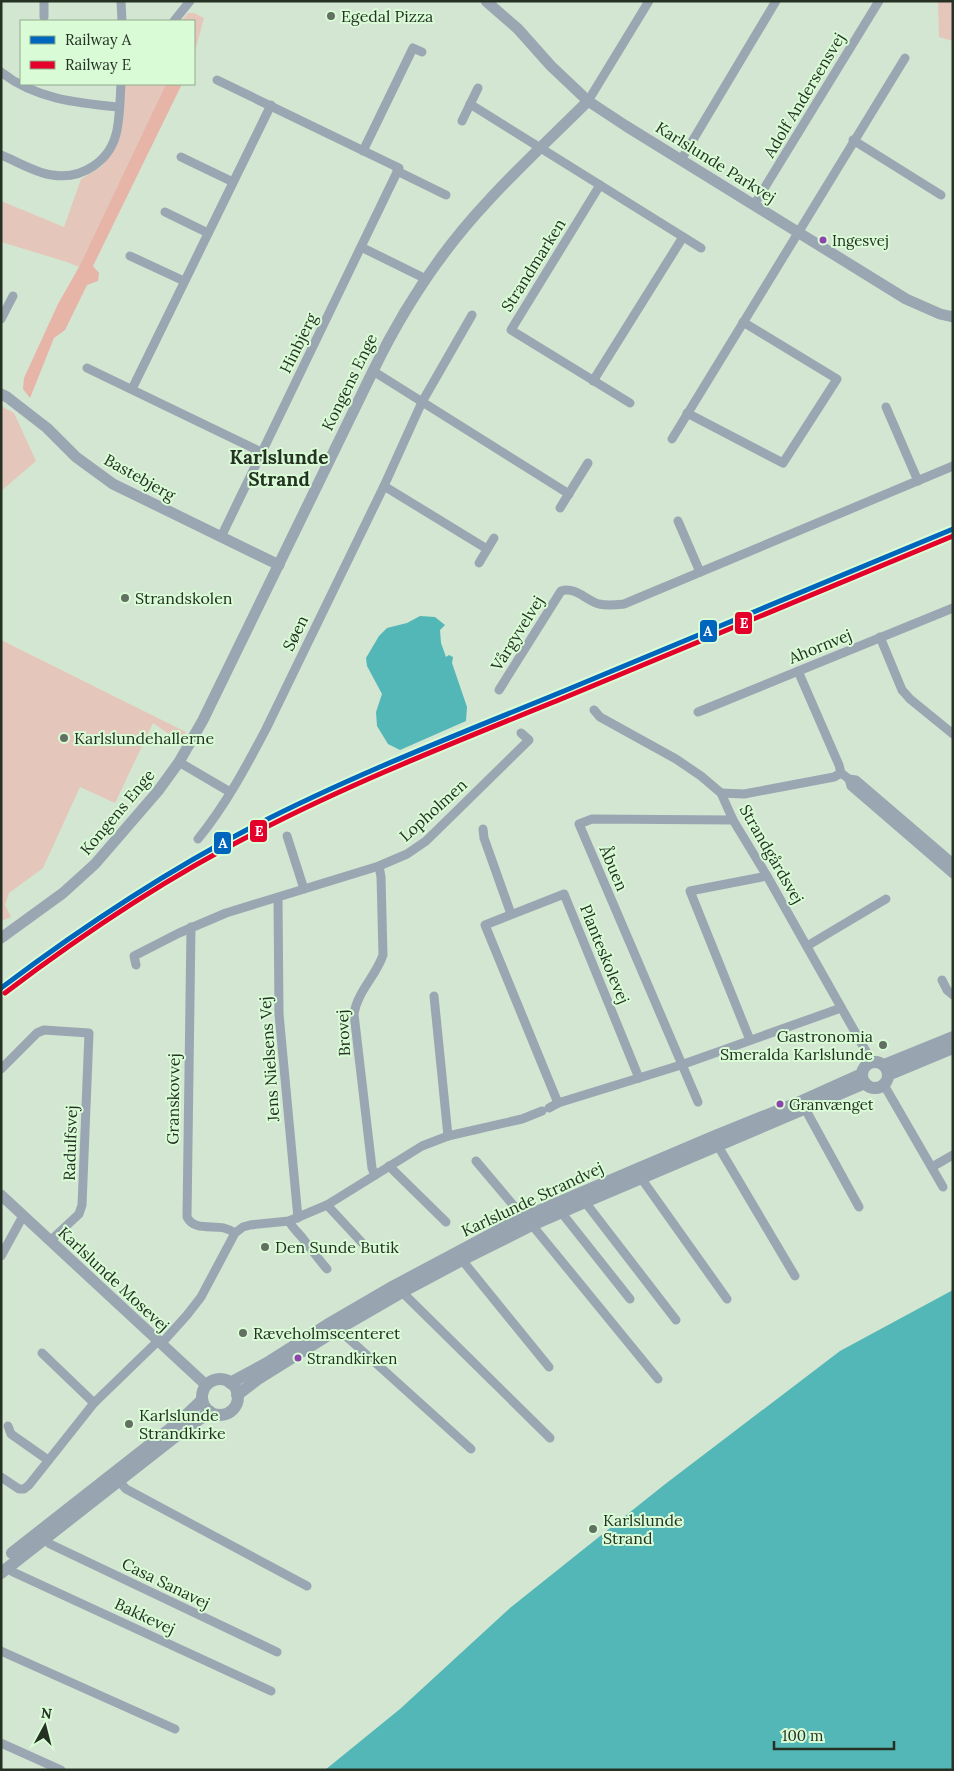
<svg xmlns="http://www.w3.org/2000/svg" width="954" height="1771" viewBox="0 0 954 1771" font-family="Lora,serif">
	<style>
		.green { fill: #e4c7ba }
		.forest { fill: #e7b4a8 }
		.water { fill: #53b6b7 }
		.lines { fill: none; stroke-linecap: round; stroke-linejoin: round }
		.minor { stroke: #9ba6b3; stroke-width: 9 }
		.tertiary { stroke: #9ba6b3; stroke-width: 11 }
		.secondary { stroke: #98a5b0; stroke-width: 12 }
		.rail-1-casing { stroke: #d9fcd6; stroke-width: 9 }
		.rail-2-casing { stroke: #d9fcd6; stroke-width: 9 }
		.rail-1 { stroke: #0065bd; stroke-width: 5 }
		.rail-2 { stroke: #e4002b; stroke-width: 5 }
		.poi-dot { fill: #617060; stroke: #d9fcd6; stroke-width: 2 }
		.bus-dot { fill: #8e44ad; stroke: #d9fcd6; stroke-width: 2 }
		.labels { text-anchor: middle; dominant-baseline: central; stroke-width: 4; stroke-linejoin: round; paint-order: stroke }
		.bus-label { font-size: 15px; fill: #243123; stroke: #d9fcd6; text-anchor: start }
		.poi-label { font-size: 16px; fill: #243123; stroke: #d9fcd6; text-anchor: start }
		.street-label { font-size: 16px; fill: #243123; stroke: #d9fcd6 }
		.quarter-label { font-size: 19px; font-weight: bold; fill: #243123; stroke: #d9fcd6 }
		.line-badge { stroke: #d9fcd6; stroke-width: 2 }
		.badge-label { font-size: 14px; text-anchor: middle; font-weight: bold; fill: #fff }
	</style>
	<rect width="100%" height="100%" fill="#d3e6d1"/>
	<g class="green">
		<polygon points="938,1 953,1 953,41 939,37"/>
		<polygon points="188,13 194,13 204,18 194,55 194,21 181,21"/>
		<polygon points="125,84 166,84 79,267 67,262 1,242 1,201 64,227 81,179 102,166 113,150"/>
		<polygon points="1,406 14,413 36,461 1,491"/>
		<polygon points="1,640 186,732 179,741 153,723 115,803 80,787 43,868 9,893 5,905 11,917 1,921"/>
	</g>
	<polygon class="forest" points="166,84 182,84 93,266 99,273 98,281 87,285 65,330 54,338 30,398 23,389 24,378 58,304 79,267"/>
	<g class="water">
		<polygon points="420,616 435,617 445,625 440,630 441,643 446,657 449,655 453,657 452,663 467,707 466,721 400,750 388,744 377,726 376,712 382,694 367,666 366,658 379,636 387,628 407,623"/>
		<polygon points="953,1290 953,1770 325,1770 400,1709 510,1608 664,1485 840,1351"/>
	</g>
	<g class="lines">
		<g class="minor">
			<polyline points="44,1 44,17"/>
			<polyline points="121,1 122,21"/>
			<polyline points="174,21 190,1"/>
			<path d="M1,72C35,99 78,103 119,107"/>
			<polyline points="217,80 399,168 221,537"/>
			<polyline points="588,101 649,1"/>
			<polyline points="470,104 701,248"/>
			<polyline points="462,121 478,88"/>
			<polyline points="853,140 941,195"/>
			<polyline points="363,151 413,48 422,52"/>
			<path d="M1,155C16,161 36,173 52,175C82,180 111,161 117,130C120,115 120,99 121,84"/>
			<polyline points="181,157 233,182"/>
			<polyline points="681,160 776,1"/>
			<polyline points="397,171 446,195"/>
			<polyline points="600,185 511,330 630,403"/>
			<polyline points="754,205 879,1"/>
			<polyline points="165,212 208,233"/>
			<polyline points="361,247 426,279"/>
			<polyline points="130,256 184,281"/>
			<polyline points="1,319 13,296"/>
			<polyline points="87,368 261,452"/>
			<polyline points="373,371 569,494"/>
			<polyline points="593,381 683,237"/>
			<polyline points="132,389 271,105"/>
			<polyline points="886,407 918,481"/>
			<polyline points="687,413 783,463 837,379 743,322"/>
			<polyline points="672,439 905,58"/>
			<polyline points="384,486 487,549"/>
			<polyline points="560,508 588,463"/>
			<polyline points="678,521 700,572"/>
			<polyline points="479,563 494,538"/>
			<polyline points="880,637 902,690 910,699 953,734"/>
			<polyline points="798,671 839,765 841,773"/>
			<path d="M499,690L561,591C575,586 587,601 599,604C608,606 615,605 624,604L953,466"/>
			<polyline points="594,710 600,717 676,759 701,776 721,793 733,820 767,876 872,1062"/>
			<polyline points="698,712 953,608"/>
			<polyline points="179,762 230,792"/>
			<polyline points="849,779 851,786 953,874"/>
			<polyline points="721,793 744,794 834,777 841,773 849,779 856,780 953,863"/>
			<polyline points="483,829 484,838 511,914"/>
			<polyline points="287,836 304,889"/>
			<path d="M198,839C225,806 246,767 266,729L384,486L422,402L472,315"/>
			<polyline points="278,898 279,1014 298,1218"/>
			<path d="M191,927L187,1217C194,1231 212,1225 224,1228C228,1229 232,1231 235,1233"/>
			<polyline points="807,946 886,899"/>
			<polyline points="136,965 134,956 179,933 226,913 379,866 407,854 426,841 529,740 521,733"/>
			<polyline points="942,980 947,990 953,995"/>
			<polyline points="434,996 448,1136"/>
			<polyline points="750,1040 690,891 767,876"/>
			<polyline points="1,1069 37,1033 44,1030 89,1033 82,1205 79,1214 50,1241"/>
			<polyline points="884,1085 943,1187"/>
			<polyline points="698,1102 579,824 592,819 733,820"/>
			<polyline points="558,1103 485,925 564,894 639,1078"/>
			<polyline points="803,1105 859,1207"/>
			<polyline points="549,1108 558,1103 681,1065 841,1008"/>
			<polyline points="718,1146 795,1276"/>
			<polyline points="476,1161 519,1212 522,1218"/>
			<polyline points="389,1166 446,1222"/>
			<polyline points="932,1167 953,1155"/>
			<path d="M375,1175L372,1168L354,1014C357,992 376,976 383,955L381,877L379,866"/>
			<polyline points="641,1178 727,1299"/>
			<polyline points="585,1202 676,1320"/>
			<polyline points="327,1205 367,1248"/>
			<polyline points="561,1212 630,1299"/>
			<path d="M289,1221C293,1229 299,1233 304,1240C312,1250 319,1260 327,1269"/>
			<polyline points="532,1225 658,1379"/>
			<polyline points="1,1256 23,1216"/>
			<polyline points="462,1260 549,1367"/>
			<polyline points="402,1292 550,1438"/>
			<polyline points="338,1329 471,1449"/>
			<polyline points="161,1344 187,1315 201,1297 235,1233 243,1227 250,1225 289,1221 327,1205 422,1146 448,1136 522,1119 542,1111"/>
			<polyline points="42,1353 94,1403"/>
			<polyline points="8,1426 11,1434 48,1460"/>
			<polyline points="1,1477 19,1489 24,1489 29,1485 94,1403 158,1341"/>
			<polyline points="119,1481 126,1489 307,1586"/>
			<polyline points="45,1538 50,1544 277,1652"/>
			<polyline points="8,1568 13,1572 271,1691"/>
			<polyline points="1,1651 175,1729"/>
			<polyline points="1,1743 61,1770"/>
		</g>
		<g class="tertiary">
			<polyline points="486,1 518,29 551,66 588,101 626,126 906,299 940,314 953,317"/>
			<polyline points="1,394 7,397 47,428 76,457 113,484 279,565"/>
			<path d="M1,938L63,893L95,864L158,791L179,762L203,720L373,371C403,309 440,252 488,201C520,166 555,134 588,101"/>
			<polyline points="1,1195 206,1385"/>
		</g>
		<g class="secondary">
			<circle cx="875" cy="1075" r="13"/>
			<polyline points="884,1065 953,1037"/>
			<polyline points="888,1075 953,1048"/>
			<circle cx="220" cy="1397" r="18"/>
			<polyline points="230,1383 267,1363 327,1325 394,1286 522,1218 715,1136 802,1101 862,1074"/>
			<polyline points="237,1395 258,1379 338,1329 402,1292 462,1260 532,1225 585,1202 865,1083"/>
			<polyline points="12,1553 179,1422 202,1400"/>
			<polyline points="1,1573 185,1429 210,1412"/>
		</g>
		<g class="rail-1-casing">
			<path id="rail-1" d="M1,988C81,928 163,873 252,827C353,775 459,734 564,691C694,637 823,583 953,529"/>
		</g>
		<g class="rail-2-casing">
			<path id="rail-2" d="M5,993C84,933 166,878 255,833C355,781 461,740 566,697C695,643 824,589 953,536"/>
		</g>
		<use href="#rail-1" class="rail-1"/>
		<use href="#rail-2" class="rail-2"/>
	</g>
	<g class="poi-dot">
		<circle cx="331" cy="16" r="5"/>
		<circle cx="125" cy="598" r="5"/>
		<circle cx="64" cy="738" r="5"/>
		<circle cx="883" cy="1045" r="5"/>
		<circle cx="265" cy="1247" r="5"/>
		<circle cx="243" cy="1333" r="5"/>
		<circle cx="129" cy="1424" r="5"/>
		<circle cx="593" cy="1529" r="5"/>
	</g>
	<g class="bus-dot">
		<circle cx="823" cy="240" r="4.5"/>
		<circle cx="780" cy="1104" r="4.5"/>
		<circle cx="298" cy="1358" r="4.5"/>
	</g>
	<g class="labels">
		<g class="bus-label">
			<text x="832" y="240">Ingesvej</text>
			<text x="789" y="1104">Granvænget</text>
			<text x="307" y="1358">Strandkirken</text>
		</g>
		<g class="poi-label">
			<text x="341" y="16">Egedal Pizza</text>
			<text x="135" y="598">Strandskolen</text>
			<text x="74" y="738">Karlslundehallerne</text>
			<text x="873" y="1036" text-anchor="end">Gastronomia<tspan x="873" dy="18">Smeralda Karlslunde</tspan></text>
			<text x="275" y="1247">Den Sunde Butik</text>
			<text x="253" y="1333">Ræveholmscenteret</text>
			<text x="139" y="1415">Karlslunde<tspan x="139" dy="18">Strandkirke</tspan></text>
			<text x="603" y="1520">Karlslunde<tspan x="603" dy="18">Strand</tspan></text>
		</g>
		<g class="street-label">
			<text transform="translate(804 95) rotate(-59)">Adolf Andersensvej</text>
			<text transform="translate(716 162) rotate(32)">Karlslunde Parkvej</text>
			<text transform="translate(533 265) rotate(-58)">Strandmarken</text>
			<text transform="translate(298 343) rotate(-64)">Hinbjerg</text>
			<text transform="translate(349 382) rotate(-64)">Kongens Enge</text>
			<text transform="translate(140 477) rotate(29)">Bastebjerg</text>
			<text transform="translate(295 633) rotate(-64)">Søen</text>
			<text transform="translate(517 633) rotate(-58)">Vårgyvelvej</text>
			<text transform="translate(820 646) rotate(-22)">Ahornvej</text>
			<text transform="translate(433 810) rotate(-42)">Lopholmen</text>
			<text transform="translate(117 812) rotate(-50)">Kongens Enge</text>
			<text transform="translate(772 854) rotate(60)">Strandgårdsvej</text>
			<text transform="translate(614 868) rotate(67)">Åbuen</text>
			<text transform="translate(605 954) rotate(68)">Planteskolevej</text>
			<text transform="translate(343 1033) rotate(-93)">Brovej</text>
			<text transform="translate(269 1059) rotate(-94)">Jens Nielsens Vej</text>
			<text transform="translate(173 1099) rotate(-89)">Granskovvej</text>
			<text transform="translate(70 1143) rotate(-88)">Radulfsvej</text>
			<text transform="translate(532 1199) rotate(-25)">Karlslunde Strandvej</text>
			<text transform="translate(114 1279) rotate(43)">Karlslunde Mosevej</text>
			<text transform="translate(166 1583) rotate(26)">Casa Sanavej</text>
			<text transform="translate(145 1616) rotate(25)">Bakkevej</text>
		</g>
		<g class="quarter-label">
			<text x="279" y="457">Karlslunde<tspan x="279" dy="22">Strand</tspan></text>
		</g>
	</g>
	<g class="line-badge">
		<rect x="734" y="611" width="19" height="24" rx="5" fill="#e4002b"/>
		<rect x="699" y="619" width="19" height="24" rx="5" fill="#0065bd"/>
		<rect x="249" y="819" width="19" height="24" rx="5" fill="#e4002b"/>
		<rect x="213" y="831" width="19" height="24" rx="5" fill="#0065bd"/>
	</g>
	<g class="badge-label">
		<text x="744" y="628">E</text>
		<text x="708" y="636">A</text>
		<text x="259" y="836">E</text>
		<text x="223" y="848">A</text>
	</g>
	<rect width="954" height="1771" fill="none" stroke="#243123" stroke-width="5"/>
	<rect x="20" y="20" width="175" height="65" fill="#d9fcd6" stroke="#91ab8e"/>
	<rect x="30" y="36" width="25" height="8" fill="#0065bd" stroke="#91ab8e"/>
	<text x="65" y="45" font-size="15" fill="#243123">Railway A</text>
	<rect x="30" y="61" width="25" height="8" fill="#e4002b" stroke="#91ab8e"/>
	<text x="65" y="70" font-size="15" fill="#243123">Railway E</text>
	<g transform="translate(45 1726) rotate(7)" stroke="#d9fcd6" stroke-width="4" paint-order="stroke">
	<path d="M0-4L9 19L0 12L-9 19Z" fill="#243123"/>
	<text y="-8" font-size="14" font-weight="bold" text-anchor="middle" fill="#243123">N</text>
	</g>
	<path d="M774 1741v8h120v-8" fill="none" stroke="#243123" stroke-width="2.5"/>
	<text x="782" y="1741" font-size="15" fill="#243123" stroke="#d9fcd6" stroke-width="4" paint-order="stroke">100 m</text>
</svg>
